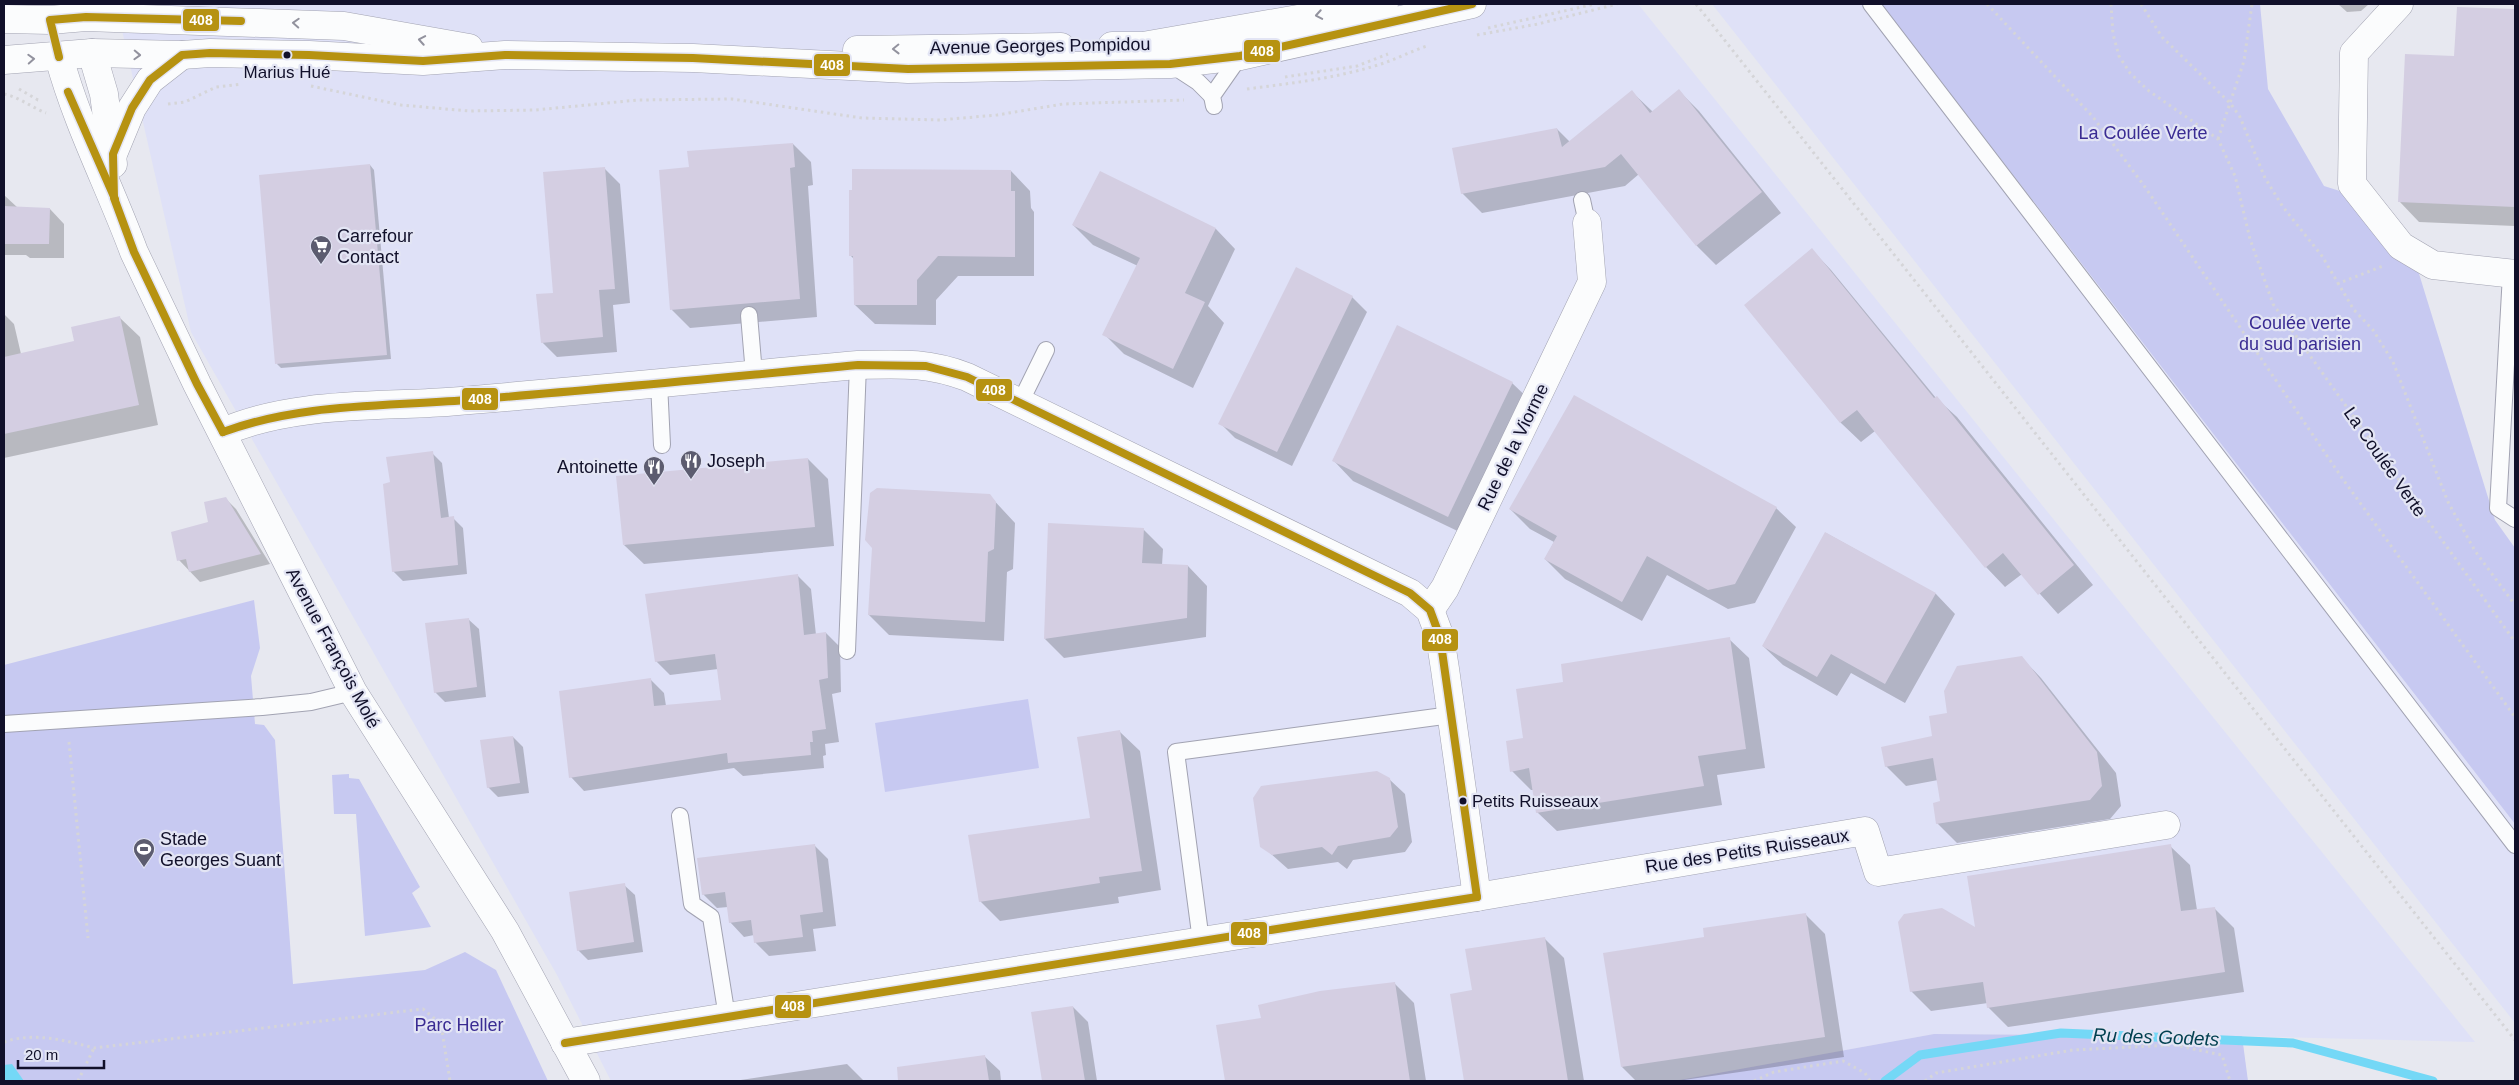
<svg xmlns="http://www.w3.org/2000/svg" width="2519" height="1085" viewBox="0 0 2519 1085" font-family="Helvetica,sans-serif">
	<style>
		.built { fill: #dfe1f7 }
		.green { fill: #c7c9f1 }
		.water { fill: #74d8f6 }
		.shadow { fill: #0003 }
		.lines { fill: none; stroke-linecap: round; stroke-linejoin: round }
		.stream { stroke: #74d8f6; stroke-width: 9 }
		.building { fill: #d4cee2 }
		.lane-casing { stroke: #a2a3b2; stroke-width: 18 }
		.street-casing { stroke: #a2a3b2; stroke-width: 29 }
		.secondary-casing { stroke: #a2a3b2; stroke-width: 29 }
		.path { stroke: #d5d5d8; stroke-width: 3; stroke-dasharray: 2.5 4; stroke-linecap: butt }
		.lane { stroke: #fbfcfd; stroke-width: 16 }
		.street { stroke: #fbfcfd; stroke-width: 28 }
		.secondary { stroke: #fbfcfd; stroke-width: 28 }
		.bus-1-casing { stroke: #e3e5f4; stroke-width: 11 }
		.bus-1 { stroke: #b69211; stroke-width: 8 }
		.oneway { stroke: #92929e }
		.bus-dot { fill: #11102a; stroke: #e3e5f4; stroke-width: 2 }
		.labels { text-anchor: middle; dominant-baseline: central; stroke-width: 4.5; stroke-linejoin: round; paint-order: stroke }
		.bus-label { font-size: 17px; fill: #11102a; stroke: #e3e5f4 }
		.street-label { font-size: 18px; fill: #11102a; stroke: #e3e5f4 }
		.park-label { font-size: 18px; fill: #3a2c93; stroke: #e3e5f4 }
		.poi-label { font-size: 18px; fill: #11102a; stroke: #e3e5f4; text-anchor: start }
		.water-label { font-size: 19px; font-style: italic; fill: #003f4f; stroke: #e3e5f4 }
		.line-badge { stroke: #e3e5f4; stroke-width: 2 }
		.badge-label { font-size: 14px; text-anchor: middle; font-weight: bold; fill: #fff }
	</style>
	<rect width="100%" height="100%" fill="#e7e8f0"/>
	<g class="built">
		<polygon points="116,4 1638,4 2475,1042 2242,1036 1934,1034 1674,1081 611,1081 557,975 191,332"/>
		<polygon points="1712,4 1881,4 2515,824 2515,1023"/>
	</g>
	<g class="green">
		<polygon points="1881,4 2260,4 2268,89 2324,186 2343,192 2416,264 2495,520 2515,548 2515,824"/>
		<polygon points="254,600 260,648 251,676 255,724 264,725 275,740 293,984 425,970 465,952 496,970 548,1081 4,1081 4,665"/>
		<polygon points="1028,699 1039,768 885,792 875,723"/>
		<polygon points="349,774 349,778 359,779 420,887 412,893 431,927 365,936 356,814 334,814 332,775"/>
		<polygon points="1934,1034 2242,1036 2248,1081 1674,1081"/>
	</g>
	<polygon class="water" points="12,1064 24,1081 4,1081 4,1065"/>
	<g class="shadow">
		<polygon points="2338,4 2369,4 2361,11 2347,12"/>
		<polygon points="2458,8 2515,11 2515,226 2419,222 2400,202 2456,57"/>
		<polygon points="1679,91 1699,111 1781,213 1716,265 1697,246 1639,174 1625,186 1482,213 1462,193 1557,129 1570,142 1632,92 1653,112"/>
		<polygon points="793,144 811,162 813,185 808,186 817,317 690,328 672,310 690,168"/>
		<polygon points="370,165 374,170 391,359 281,368 277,364"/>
		<polygon points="605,169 620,184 630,303 613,305 617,352 557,357 542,342 554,294"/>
		<polygon points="1011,171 1030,191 1031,208 1034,212 1034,276 958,276 936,300 936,325 875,324 855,305 855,260 850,255"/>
		<polygon points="1100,173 1216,229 1235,249 1208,306 1224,323 1193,388 1124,354 1104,334 1138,266 1093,245 1073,225"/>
		<polygon points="4,195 18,208 50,209 64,224 64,258 30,258 26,255 4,255"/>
		<polygon points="1812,250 1831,270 1936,398 1957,417 2093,585 2058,614 2022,574 2005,587 1986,567 1875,431 1861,442 1841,423 1746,305"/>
		<polygon points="1352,297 1367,312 1292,466 1235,438 1220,423"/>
		<polygon points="4,314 14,324 21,354 76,342 120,318 140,337 158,425 4,458"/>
		<polygon points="1512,383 1532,402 1468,536 1353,481 1334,461"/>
		<polygon points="432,453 442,463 449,518 453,518 463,528 467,574 403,581 393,571 391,483"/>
		<polygon points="808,459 828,479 834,546 644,564 624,545"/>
		<polygon points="989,495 1015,523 1013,569 1007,572 1004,641 889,635 869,615"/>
		<polygon points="226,499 236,509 270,564 200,582 179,560 210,523"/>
		<polygon points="1776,508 1796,527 1755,603 1728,609 1667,575 1642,621 1565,579 1545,559 1554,542 1530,529 1510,509"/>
		<polygon points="1143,529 1163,549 1162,565 1188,566 1207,586 1206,637 1064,658 1045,639"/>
		<polygon points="1826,533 1936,594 1955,614 1905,703 1851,673 1837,696 1783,665 1763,646"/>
		<polygon points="797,575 811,589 816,635 826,633 840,647 841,692 832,694 839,742 825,744 826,755 823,756 824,768 743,776 734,768 584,791 571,777 650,679 664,693 666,706 722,701 718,669 670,675 656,661"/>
		<polygon points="468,619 479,629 486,697 445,702 435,692"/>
		<polygon points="1729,639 1749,658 1765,768 1717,775 1722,805 1557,831 1537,812 1534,790 1531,790 1512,771 1524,740 1565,683"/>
		<polygon points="2022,658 2041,678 2116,773 2121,806 2110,819 1957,843 1937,823 1941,802 1938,780 1906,786 1886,766 1934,737"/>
		<polygon points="1120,732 1140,751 1161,890 1118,897 1119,903 1000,921 980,901 1091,819"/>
		<polygon points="513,737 523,747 529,793 498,797 488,787"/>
		<polygon points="1389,779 1405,794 1412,842 1405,852 1353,860 1347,869 1338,862 1288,869 1262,846"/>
		<polygon points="814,845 828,859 836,926 813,929 816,951 769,956 755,942 754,935 744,937 730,922 728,907 717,908 703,894"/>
		<polygon points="2170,846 2190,865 2197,910 2214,908 2234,928 2244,992 2008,1027 1988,1007 1988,1003 1931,1011 1911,991 1977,930"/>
		<polygon points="624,885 635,895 643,952 588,960 578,950"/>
		<polygon points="1805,914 1825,934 1844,1057 1677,1081 1636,1081 1622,1067 1705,938"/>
		<polygon points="1545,939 1564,958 1584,1081 1465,1081 1451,995 1473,991"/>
		<polygon points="1394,983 1414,1003 1426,1081 1226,1081 1217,1026 1262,1019"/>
		<polygon points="1073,1007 1088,1022 1097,1081 1043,1081 1033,1013"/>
		<polygon points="984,1056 1000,1071 1001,1081 903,1081 901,1068"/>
		<polygon points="847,1064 864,1081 734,1081"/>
	</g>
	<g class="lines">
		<polyline class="stream" points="1885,1081 1920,1055 2061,1033 2293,1043 2433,1081"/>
	</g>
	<g class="building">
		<polygon points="2457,7 2515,9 2515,207 2398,202 2405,54 2454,56"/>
		<polygon points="1679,89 1762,192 1696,246 1621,154 1605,167 1461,194 1452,148 1557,128 1562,147 1632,90 1650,113"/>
		<polygon points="793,143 795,167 790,168 800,299 670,310 659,170 689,167 687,151"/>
		<polygon points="370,164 387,355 275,364 259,175"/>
		<polygon points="605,167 615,289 599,290 603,337 541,343 536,294 553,293 543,172"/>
		<polygon points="852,169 1011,170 1011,191 1015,191 1015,257 938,256 917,280 917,305 854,305 853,256 849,256 849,190 852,190"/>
		<polygon points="1100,171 1216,228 1185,293 1205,302 1173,369 1102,335 1140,258 1072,225"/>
		<polygon points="4,206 50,208 49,244 4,244"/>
		<polygon points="1812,248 1934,398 1937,396 2074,565 2038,595 2003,553 1985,568 1857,410 1840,423 1744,305"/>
		<polygon points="1296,267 1353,296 1277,452 1218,424"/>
		<polygon points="120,316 139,405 4,434 4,357 74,341 71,327"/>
		<polygon points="1397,325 1513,382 1448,517 1332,461"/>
		<polygon points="1574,395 1777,507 1735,584 1708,590 1647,556 1622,602 1544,559 1557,536 1509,509"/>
		<polygon points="433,451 441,518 454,516 458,565 392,572 383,484 390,482 386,457"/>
		<polygon points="808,458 815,527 623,545 616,476"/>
		<polygon points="877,488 990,494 996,502 994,549 988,552 985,622 868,615 872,548 865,540 870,493"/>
		<polygon points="226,497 261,554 189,572 186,559 177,561 171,532 208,522 204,502"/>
		<polygon points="1048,523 1144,528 1142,563 1188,565 1187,618 1044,639"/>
		<polygon points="1825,532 1936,593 1885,684 1831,654 1817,677 1762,646"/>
		<polygon points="798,574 804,635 826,632 828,678 819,680 826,729 812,731 813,742 810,742 811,755 728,763 727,753 569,778 559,691 651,678 654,706 721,700 715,654 655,662 645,594"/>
		<polygon points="469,618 477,687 434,693 425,623"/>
		<polygon points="1730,637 1746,749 1698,756 1704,786 1536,813 1529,768 1510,772 1506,741 1523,738 1516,689 1563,682 1561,664"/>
		<polygon points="2022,656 2097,752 2102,786 2090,800 1936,824 1933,803 1940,801 1933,758 1885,767 1881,747 1932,736 1929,716 1947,713 1944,691 1957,666"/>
		<polygon points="1120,730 1142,871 1099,877 1100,883 979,902 968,835 1090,818 1077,737"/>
		<polygon points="513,736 520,783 487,788 480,740"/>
		<polygon points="1377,771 1390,778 1398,827 1390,837 1338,846 1332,855 1322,847 1272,855 1260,847 1253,798 1261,786"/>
		<polygon points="815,844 823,912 800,915 803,937 754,943 751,920 729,923 725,892 702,895 697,858"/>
		<polygon points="2171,844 2181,911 2215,907 2225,972 1987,1008 1983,982 1910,992 1898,922 1904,914 1942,908 1975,927 1967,876"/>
		<polygon points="625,883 634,942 577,951 569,892"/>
		<polygon points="1806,913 1825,1037 1621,1067 1603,953 1704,937 1703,928"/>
		<polygon points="1545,937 1568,1081 1464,1081 1450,994 1472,990 1465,949"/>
		<polygon points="1395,982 1410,1081 1225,1081 1216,1025 1261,1018 1258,1005 1320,991"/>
		<polygon points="1073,1006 1085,1081 1042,1081 1031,1012"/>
		<polygon points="985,1055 989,1081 898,1081 897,1067"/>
	</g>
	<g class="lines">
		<g class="lane-casing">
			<g id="lane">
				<polyline points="1871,4 2515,845"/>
				<polyline points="1172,65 1198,82 1212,96"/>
				<polyline points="1214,106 1212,96 1240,56"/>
				<polyline points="1582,200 1587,223"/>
				<polyline points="2511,274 2498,508 2515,519"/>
				<polyline points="749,315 754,374"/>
				<polyline points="659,383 662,445"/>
				<polyline points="1020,403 1046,350"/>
				<polyline points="847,651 858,365"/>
				<polyline points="4,724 262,707 311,702 353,692"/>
				<polyline points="680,816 692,904 711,917 727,1017"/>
				<polyline points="1201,941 1176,752 1451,715"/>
			</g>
		</g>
		<g class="street-casing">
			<g id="street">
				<polyline points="2399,4 2354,53 2352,184 2401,246 2433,265 2515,274"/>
				<polyline points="92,53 104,94 113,164"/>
				<path d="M59,57C77,124 110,187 134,252L197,384L353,692L505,931L586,1081"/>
				<path d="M223,432C292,402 373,407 447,402C584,391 721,377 858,365C900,364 927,362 967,377L1410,593L1430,610L1440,637L1445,669L1477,897"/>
				<polyline points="1430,610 1445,588 1592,282 1587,223"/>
				<polyline points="565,1043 1477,897 1865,831 1878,872 2166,825"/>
			</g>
		</g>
		<g class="secondary-casing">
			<g id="secondary">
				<polyline points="4,19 50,20 86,17 344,26 469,48"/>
				<polyline points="1112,46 1143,46 1384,4"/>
				<polyline points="857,50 1061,47"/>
				<polyline points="4,60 92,53 182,55 210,53 309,55 423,61 505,55 693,58 908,69 1170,64 1240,56 1472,4"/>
				<polyline points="113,154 132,108 150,80 182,55"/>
			</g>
		</g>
		<g class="path">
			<polyline points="1696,4 2515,1040"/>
			<polyline points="1987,4 2093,117 2145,187 2342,478 2515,717"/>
			<polyline points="2111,4 2113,34 2119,56 2130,73 2149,91 2218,139 2235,176 2250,239 2273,304 2515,642"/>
			<polyline points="2141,4 2162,37 2231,104 2240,117 2265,178 2283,207 2322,256 2354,310 2373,330 2393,362 2448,502 2475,551 2515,605"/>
			<polyline points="1488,28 1595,4"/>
			<polyline points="1477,35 1538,24 1617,4"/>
			<polyline points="1285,77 1357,66 1388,54"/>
			<polyline points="311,86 401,105 469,111 536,110 638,100 732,99 862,118 940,120 997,115 1063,104 1184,100"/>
			<polyline points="19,89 38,100 42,100"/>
			<path d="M1247,89C1293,83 1339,78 1384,63C1398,58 1412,51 1427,46"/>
			<path d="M4,94C19,97 31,107 46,113"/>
			<polyline points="168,104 185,102 216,87 242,84"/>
			<polyline points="2218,139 2244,61 2252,4"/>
			<polyline points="2337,284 2383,266"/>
			<polyline points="69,742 88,938"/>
			<path d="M4,1042C33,1032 65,1040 94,1048L423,1009L441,1024L450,1081"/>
			<polyline points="78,1081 94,1048"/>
			<polyline points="1754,1081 1774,1072 1843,1061 1865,1073 1870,1081"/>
			<polyline points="1925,1081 1936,1073 2073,1050 2174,1045 2222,1055 2230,1081"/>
		</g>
		<use href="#lane" class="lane"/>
		<use href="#street" class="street"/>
		<use href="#secondary" class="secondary"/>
		<g class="bus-1-casing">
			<g id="bus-1">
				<polyline points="59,57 50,20 86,17 241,21"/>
				<polyline points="68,92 115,199"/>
				<polyline points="223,432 197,384 134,252 114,198 113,154 132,108 150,80 182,55 210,53 309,55 423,61 505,55 693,58 908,69 1170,64 1240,56 1472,4"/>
				<path d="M223,432C302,403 383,407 466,400C597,390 727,377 858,365L926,366L967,377L1410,593L1430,610L1440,637L1477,897"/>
				<polyline points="565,1043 1477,897"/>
			</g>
		</g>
		<use href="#bus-1" class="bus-1"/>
	</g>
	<defs><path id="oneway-chevron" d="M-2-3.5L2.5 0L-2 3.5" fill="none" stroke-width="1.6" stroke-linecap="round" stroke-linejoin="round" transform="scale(1.25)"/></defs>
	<g class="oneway">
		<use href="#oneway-chevron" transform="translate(1319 15) rotate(170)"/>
		<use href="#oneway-chevron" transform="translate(296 23) rotate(-177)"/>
		<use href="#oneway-chevron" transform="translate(422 40) rotate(-170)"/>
		<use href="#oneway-chevron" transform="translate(896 49) rotate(179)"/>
		<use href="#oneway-chevron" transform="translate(137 55) rotate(2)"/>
		<use href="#oneway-chevron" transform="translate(31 59) rotate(-3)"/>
	</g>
	<defs>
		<g id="supermarket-pin" transform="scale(1.125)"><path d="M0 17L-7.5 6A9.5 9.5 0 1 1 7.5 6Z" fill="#5c5c6f" stroke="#e3e5f4"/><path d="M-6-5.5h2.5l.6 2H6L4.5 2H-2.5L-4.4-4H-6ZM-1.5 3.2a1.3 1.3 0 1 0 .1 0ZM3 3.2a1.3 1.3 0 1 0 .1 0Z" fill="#fff"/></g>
		<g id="restaurant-pin" transform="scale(1.125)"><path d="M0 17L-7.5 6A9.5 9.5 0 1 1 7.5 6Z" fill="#5c5c6f" stroke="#e3e5f4"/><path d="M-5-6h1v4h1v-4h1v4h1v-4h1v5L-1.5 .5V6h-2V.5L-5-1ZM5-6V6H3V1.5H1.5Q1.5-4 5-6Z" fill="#fff"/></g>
		<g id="stadium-pin" transform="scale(1.125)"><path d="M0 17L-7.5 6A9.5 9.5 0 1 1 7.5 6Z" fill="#5c5c6f" stroke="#e3e5f4"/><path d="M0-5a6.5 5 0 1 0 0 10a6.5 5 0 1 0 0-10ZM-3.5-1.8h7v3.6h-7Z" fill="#fff"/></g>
	</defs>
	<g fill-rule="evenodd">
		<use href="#supermarket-pin" x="321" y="246"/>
		<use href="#restaurant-pin" x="691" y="461"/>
		<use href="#restaurant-pin" x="654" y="467"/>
		<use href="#stadium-pin" x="144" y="849"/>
	</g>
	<g class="bus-dot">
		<circle cx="287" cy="55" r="4.5"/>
		<circle cx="1463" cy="801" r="4.5"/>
	</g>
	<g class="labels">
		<g class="bus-label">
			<text x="287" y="72">Marius Hué</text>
			<text x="1472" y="801" text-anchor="start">Petits Ruisseaux</text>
		</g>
		<g class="street-label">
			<text transform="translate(1040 46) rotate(-1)">Avenue Georges Pompidou</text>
			<text transform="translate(1513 447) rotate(-64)">Rue de la Viorme</text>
			<text transform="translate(2385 462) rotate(55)">La Coulée Verte</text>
			<text transform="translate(333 648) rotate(62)">Avenue François Molé</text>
			<text transform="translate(1747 851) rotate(-9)">Rue des Petits Ruisseaux</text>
		</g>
		<g class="park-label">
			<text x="2143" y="133">La Coulée Verte</text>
			<text x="2300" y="323">Coulée verte<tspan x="2300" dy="21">du sud parisien</tspan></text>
			<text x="459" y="1025">Parc Heller</text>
		</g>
		<g class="poi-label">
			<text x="337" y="236">Carrefour<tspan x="337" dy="21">Contact</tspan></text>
			<text x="707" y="461">Joseph</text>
			<text x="638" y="467" text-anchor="end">Antoinette</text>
			<text x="160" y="839">Stade<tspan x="160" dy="21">Georges Suant</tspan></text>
		</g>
		<g class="water-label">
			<text transform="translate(2156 1037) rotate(2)">Ru des Godets</text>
		</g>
	</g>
	<g class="line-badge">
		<rect x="182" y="8" width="38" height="24" rx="5" fill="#b69211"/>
		<rect x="1243" y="39" width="38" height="24" rx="5" fill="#b69211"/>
		<rect x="813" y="53" width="38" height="24" rx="5" fill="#b69211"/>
		<rect x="975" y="378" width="38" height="24" rx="5" fill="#b69211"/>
		<rect x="461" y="387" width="38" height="24" rx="5" fill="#b69211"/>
		<rect x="1421" y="628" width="38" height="24" rx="5" fill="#b69211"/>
		<rect x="1230" y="921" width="38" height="25" rx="5" fill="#b69211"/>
		<rect x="774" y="994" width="38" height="25" rx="5" fill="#b69211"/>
	</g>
	<g class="badge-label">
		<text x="201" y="25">408</text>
		<text x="1262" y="56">408</text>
		<text x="832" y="70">408</text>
		<text x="994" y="395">408</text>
		<text x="480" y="404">408</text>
		<text x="1440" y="644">408</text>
		<text x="1249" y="938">408</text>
		<text x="793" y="1011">408</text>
	</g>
	<rect width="2519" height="1085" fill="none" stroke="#11102a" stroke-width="10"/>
	<path d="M18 1060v8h86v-8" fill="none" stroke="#11102a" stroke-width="2.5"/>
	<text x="25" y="1060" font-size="15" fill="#11102a" stroke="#e3e5f4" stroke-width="4" paint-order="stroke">20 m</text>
</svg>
